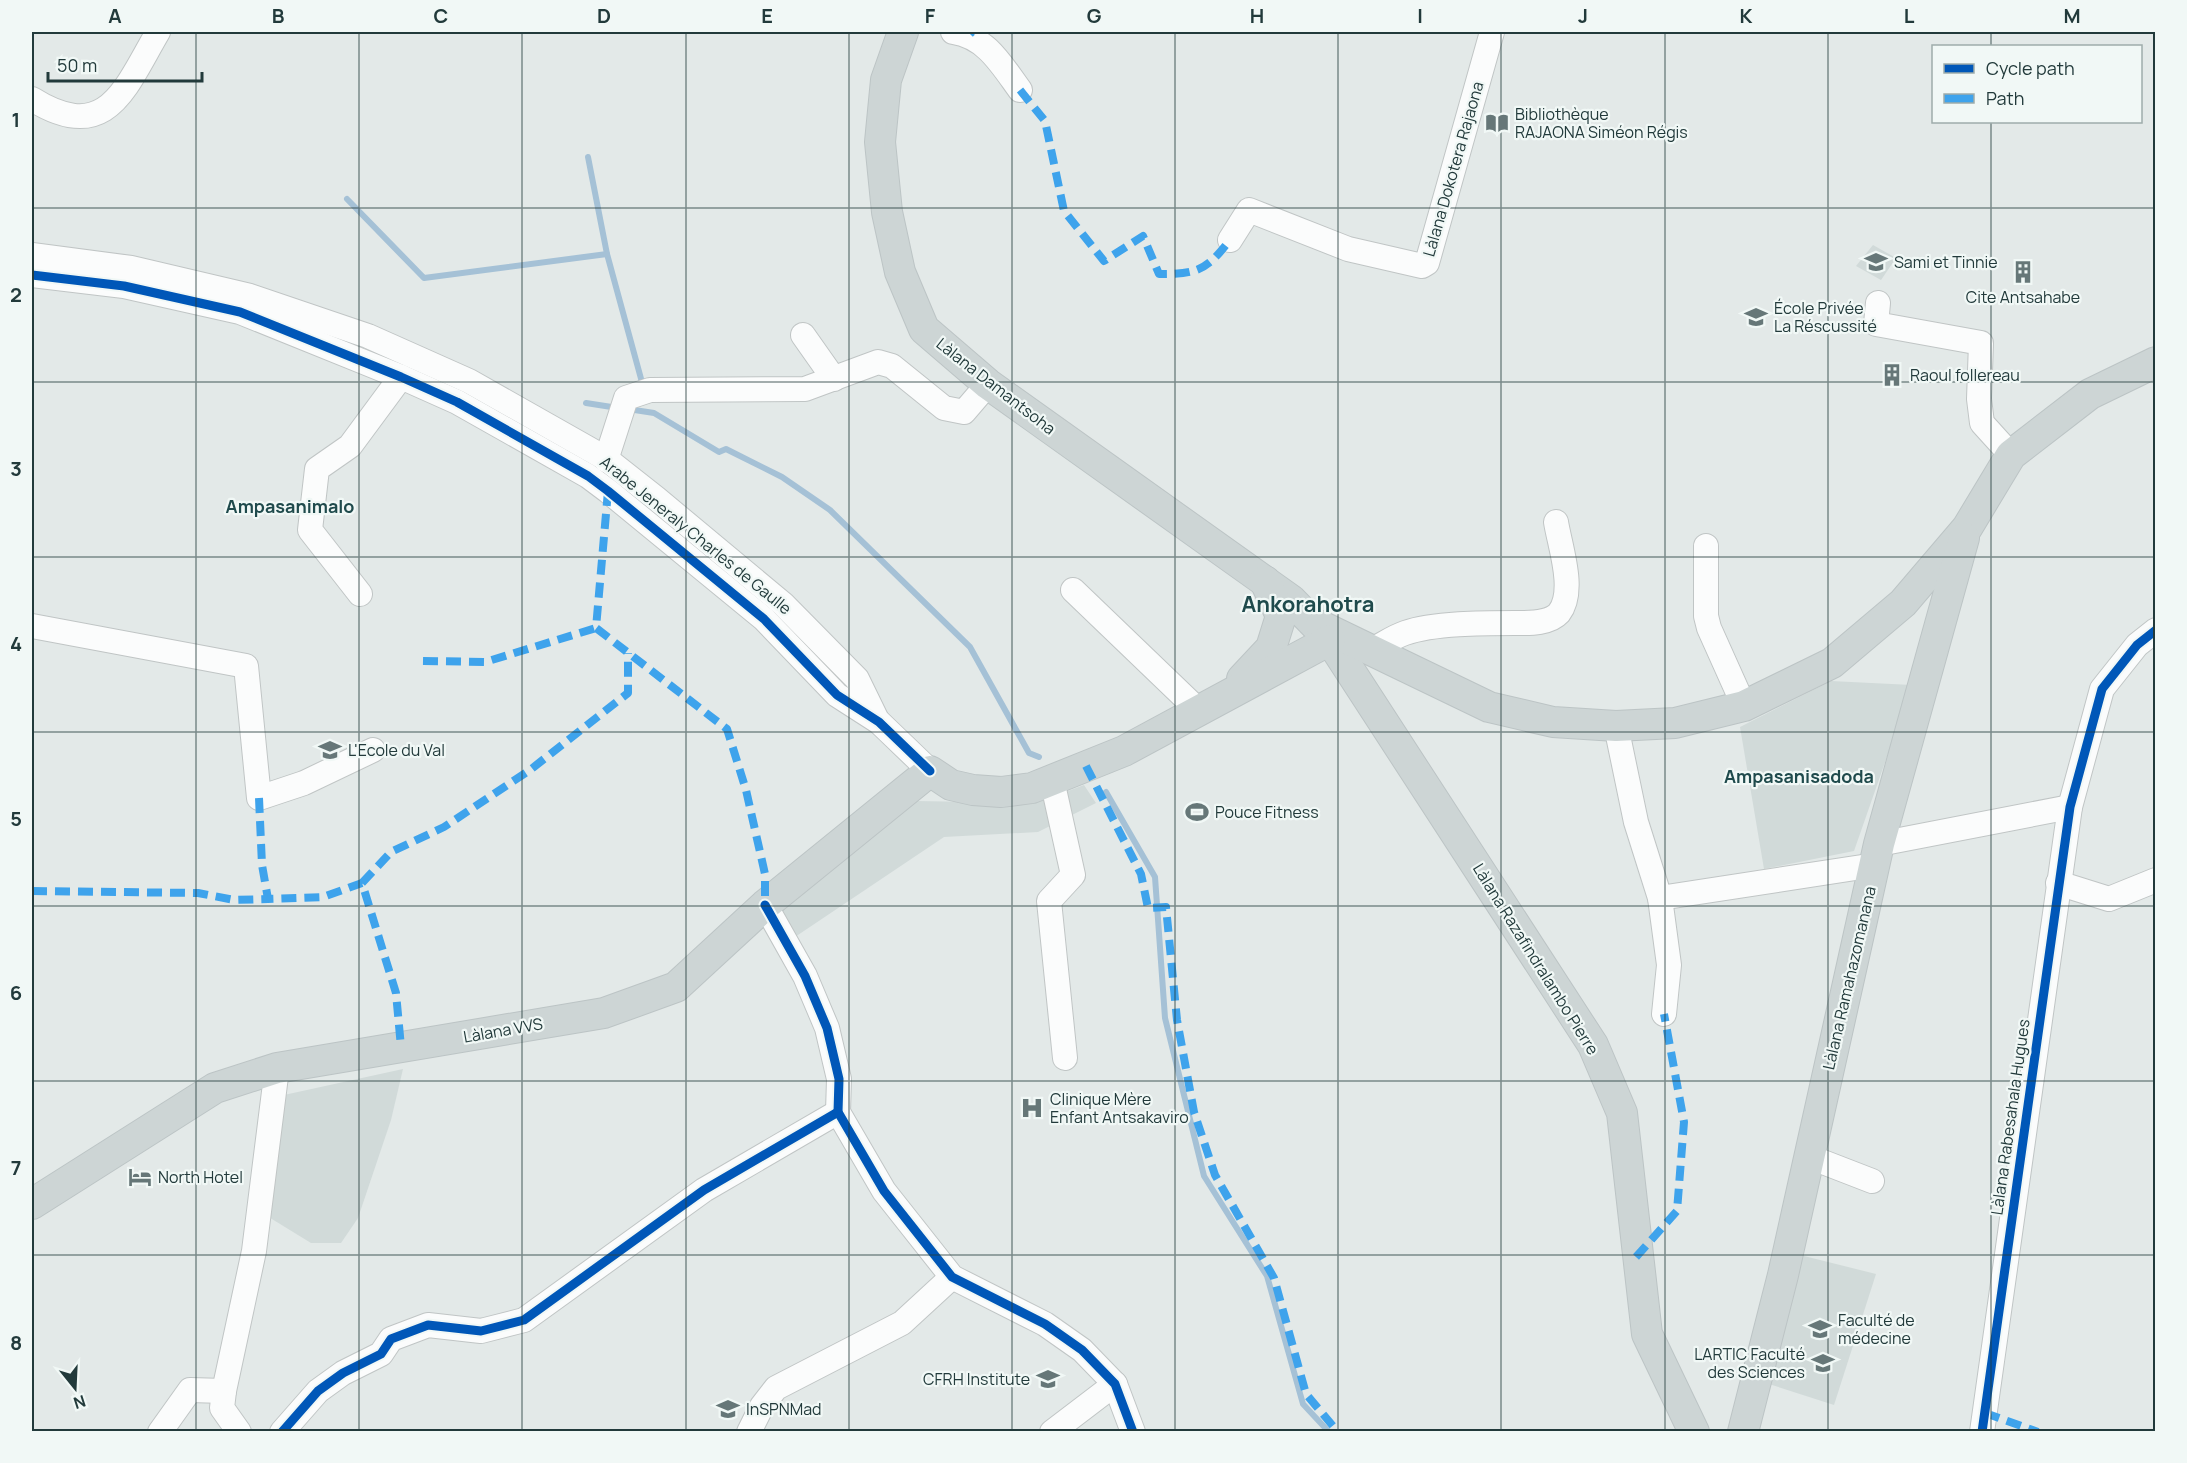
<svg xmlns="http://www.w3.org/2000/svg" width="2187" height="1463" viewBox="0 0 2187 1463" font-family="Manrope,sans-serif">
	<style>
		.built { fill: #d1dad9 }
		.lines { fill: none; stroke-linecap: round; stroke-linejoin: round }
		.stream { stroke: #a5c1d6; stroke-width: 6 }
		.minor-casing { stroke: #c0c5c5; stroke-width: 26 }
		.major-casing { stroke: #bcc4c5; stroke-width: 32 }
		.minor { stroke: #fbfcfc; stroke-width: 24 }
		.major { stroke: #cdd5d5; stroke-width: 30 }
		.quiet { stroke: #3ea3ec; stroke-width: 8; stroke-dasharray: 15 8; stroke-linecap: butt }
		.cycleway-casing { stroke: #f1f8f6; stroke-width: 13 }
		.cycleway { stroke: #0057b8; stroke-width: 9 }
		.grid { fill: none; stroke: #223a3b; stroke-width: 1.5; stroke-opacity: 0.55 }
		.labels { text-anchor: middle; dominant-baseline: central; stroke-width: 4.5; stroke-linejoin: round; paint-order: stroke }
		.poi-label { font-size: 16px; fill: #223a3b; stroke: #f1f8f6; text-anchor: start }
		.street-label { font-size: 16px; fill: #223a3b; stroke: #f1f8f6 }
		.neighbourhood-label { font-size: 18px; font-weight: bold; fill: #1f4a4c; stroke: #f1f8f6 }
		.district-label { font-size: 22px; font-weight: bold; fill: #1f4a4c; stroke: #f1f8f6 }
		.neatline { fill: none; stroke: #223a3b; stroke-width: 2 }
		.grid-label { font-size: 20px; text-anchor: middle; font-weight: bold; fill: #223a3b }
	</style>
	<rect width="100%" height="100%" fill="#e3e9e8"/>
	<g class="built">
		<polygon points="1873,245 1896,258 1881,280 1856,266"/>
		<polygon points="1831,681 1912,685 1854,851 1764,869 1740,727"/>
		<polygon points="1084,785 1096,803 1038,832 944,837 789,941 771,914 916,801 1036,803"/>
		<polygon points="403,1069 391,1120 358,1218 341,1243 311,1243 267,1216 284,1095"/>
		<polygon points="1800,1255 1876,1274 1834,1405 1769,1384"/>
	</g>
	<g class="lines">
		<g class="stream">
			<polyline points="588,157 607,254 643,386"/>
			<polyline points="347,199 424,278 607,254"/>
			<polyline points="586,403 618,408"/>
			<polyline points="628,409 654,413 719,452 726,449 782,477 830,510 970,647 1029,753 1039,757"/>
			<polyline points="1106,792 1155,877 1165,1018 1204,1176 1267,1276 1303,1404 1329,1432"/>
		</g>
		<g class="minor-casing">
			<g id="minor">
				<path d="M953,32C986,37 1001,64 1020,90"/>
				<path d="M32,99C107,146 125,88 158,32"/>
				<polyline points="1230,240 1249,210 1348,249 1422,266 1427,263 1492,32"/>
				<polyline points="32,255 131,268 250,296 368,336 469,381 605,458 657,499 783,604 857,679 877,720"/>
				<polyline points="32,275 124,286 240,312 401,377 457,402 588,476 608,491 764,619 837,695 879,722 930,771"/>
				<polyline points="1878,303 1876,324 1981,343 1979,399 1982,423 2011,455"/>
				<polyline points="803,335 834,379"/>
				<polyline points="606,460 626,398 650,390 805,389 878,362 892,366 944,408 964,412 988,384"/>
				<polyline points="1706,546 1706,616 1709,628 1744,706"/>
				<polyline points="1073,590 1199,711"/>
				<polyline points="360,594 310,530 317,469 350,446 401,377"/>
				<polyline points="32,626 246,666 259,798 304,783 373,750"/>
				<path d="M1372,650C1382,645 1393,637 1405,633C1433,623 1484,623 1515,623C1528,623 1549,624 1559,613C1576,591 1560,547 1556,522"/>
				<polyline points="1616,726 1636,822 1660,898 1669,965 1664,1014"/>
				<polyline points="1052,780 1073,875 1049,901 1065,1058"/>
				<polyline points="1879,844 2070,807"/>
				<polyline points="2058,883 2109,899 2156,880"/>
				<polyline points="1660,898 1875,865"/>
				<polyline points="765,905 805,976 827,1028 839,1079 838,1112 884,1191 952,1277 1045,1324 1082,1350 1115,1384 1133,1432"/>
				<polyline points="1810,1157 1872,1181"/>
				<polyline points="160,1432 190,1390 224,1391"/>
				<polyline points="239,1432 222,1408 224,1391 254,1251 277,1068"/>
				<polyline points="282,1432 318,1391 343,1373 381,1354 391,1339 428,1325 481,1331 524,1320 704,1190 838,1112"/>
				<polyline points="749,1432 762,1406 776,1388 902,1323 952,1277"/>
				<polyline points="1052,1432 1115,1384"/>
				<polyline points="1982,1432 2070,807 2102,689 2137,645 2156,630"/>
			</g>
		</g>
		<g class="major-casing">
			<g id="major">
				<polyline points="903,32 886,80 880,142 887,212 900,272 924,329 988,384 1291,600 1330,640 1593,1045 1622,1113 1647,1334 1694,1432"/>
				<polyline points="1321,626 1489,707 1553,722 1616,726 1675,723 1744,706 1832,663 1903,603 1967,528 2011,455 2090,394 2156,362"/>
				<polyline points="1242,679 1271,648 1281,616 1265,581"/>
				<polyline points="32,1204 215,1088 277,1068 604,1013 676,987 765,905 930,771 951,785 973,790 1001,792 1032,788 1124,751 1330,640"/>
				<polyline points="1743,1432 1783,1275 1879,844 1964,538"/>
			</g>
		</g>
		<use href="#minor" class="minor"/>
		<use href="#major" class="major"/>
		<g class="quiet">
			<polyline points="970,34 972,32"/>
			<path d="M1020,90L1045,121L1064,211L1104,261L1143,236L1159,274C1197,274 1206,271 1230,240"/>
			<polyline points="608,491 596,628 727,729 746,790 765,874 765,905"/>
			<polyline points="423,661 485,662 596,628"/>
			<polyline points="1086,766 1141,874 1148,908 1166,907 1177,1020 1194,1112 1215,1175 1274,1278 1306,1394 1338,1432"/>
			<polyline points="259,798 262,865 268,899 323,897 362,883 396,993 401,1047"/>
			<polyline points="362,883 391,852 444,827 530,770 628,693 628,653"/>
			<polyline points="32,891 198,893 234,900 268,899"/>
			<polyline points="1636,1257 1677,1211 1684,1122 1664,1014"/>
			<polyline points="1985,1413 2038,1432"/>
		</g>
		<g class="cycleway-casing">
			<g id="cycleway">
				<polyline points="32,275 124,286 240,312 401,377 457,402 588,476 608,491 764,619 837,695 879,722 930,771"/>
				<polyline points="765,905 805,976 827,1028 839,1079 838,1112 884,1191 952,1277 1045,1324 1082,1350 1115,1384 1133,1432"/>
				<polyline points="282,1432 318,1391 343,1373 381,1354 391,1339 428,1325 481,1331 524,1320 704,1190 838,1112"/>
				<polyline points="1982,1432 2070,807 2102,689 2137,645 2156,630"/>
			</g>
		</g>
		<use href="#cycleway" class="cycleway"/>
	</g>
	<path class="grid" d="M196,32V1432M359,32V1432M522,32V1432M686,32V1432M849,32V1432M1012,32V1432M1175,32V1432M1338,32V1432M1501,32V1432M1665,32V1432M1828,32V1432M1991,32V46M1991,122V1432M32,208H2156M32,382H2156M32,557H2156M32,732H2156M32,906H2156M32,1081H2156M32,1255H2156"/>
	<defs>
		<g id="library-bare" transform="scale(1.8)"><path d="M-6-4Q-3-5.5-.7-3.5V5Q-3 3-6 4ZM6-4Q3-5.5 .7-3.5V5Q3 3 6 4Z" fill="#667778" stroke="#f1f8f6" stroke-width="2.5" paint-order="stroke"/></g>
		<g id="school-bare" transform="scale(1.8)"><path d="M0-5L7-2L0 1L-7-2ZM-4 1L0 2.5L4 1V4Q0 6-4 4Z" fill="#667778" stroke="#f1f8f6" stroke-width="2.5" paint-order="stroke"/></g>
		<g id="building-bare" transform="scale(1.8)"><path d="M-4-6H4V6H1V3H-1V6H-4ZM-2.5-4.3h1.7v1.8h-1.7ZM.8-4.3h1.7v1.8H.8ZM-2.5-1h1.7V.8h-1.7ZM.8-1h1.7V.8H.8Z" fill="#667778" stroke="#f1f8f6" stroke-width="2.5" paint-order="stroke"/></g>
		<g id="stadium-bare" transform="scale(1.8)"><path d="M0-5a6.5 5 0 1 0 0 10a6.5 5 0 1 0 0-10ZM-3.5-1.8h7v3.6h-7Z" fill="#667778" stroke="#f1f8f6" stroke-width="2.5" paint-order="stroke"/></g>
		<g id="hospital-bare" transform="scale(1.8)"><path d="M-5-5h3v3.5h4V-5h3V5h-3V1.5h-4V5h-3Z" fill="#667778" stroke="#f1f8f6" stroke-width="2.5" paint-order="stroke"/></g>
		<g id="hotel-bare" transform="scale(1.8)"><path d="M-6-4.5h1.5V1H6V5H4.5V3h-9V5H-6ZM-4 0a1.8 1.8 0 1 1 3.6 0ZM.5 0V-2.5h3Q6-2.5 6 0Z" fill="#667778" stroke="#f1f8f6" stroke-width="2.5" paint-order="stroke"/></g>
		<g id="university-bare" transform="scale(1.8)"><path d="M0-5L7-2L0 1L-7-2ZM-4 1L0 2.5L4 1V4Q0 6-4 4Z" fill="#667778" stroke="#f1f8f6" stroke-width="2.5" paint-order="stroke"/></g>
	</defs>
	<g fill-rule="evenodd">
		<use href="#library-bare" x="1497" y="123"/>
		<use href="#school-bare" x="1876" y="262"/>
		<use href="#building-bare" x="2023" y="272"/>
		<use href="#school-bare" x="1756" y="317"/>
		<use href="#building-bare" x="1892" y="375"/>
		<use href="#school-bare" x="330" y="750"/>
		<use href="#stadium-bare" x="1197" y="812"/>
		<use href="#hospital-bare" x="1032" y="1108"/>
		<use href="#hotel-bare" x="140" y="1177"/>
		<use href="#university-bare" x="1820" y="1329"/>
		<use href="#university-bare" x="1823" y="1363"/>
		<use href="#university-bare" x="1048" y="1379"/>
		<use href="#university-bare" x="728" y="1409"/>
	</g>
	<g class="labels">
		<g class="poi-label">
			<text x="1515" y="114">Bibliothèque<tspan x="1515" dy="18">RAJAONA Siméon Régis</tspan></text>
			<text x="1894" y="262">Sami et Tinnie</text>
			<text x="2023" y="297" text-anchor="middle">Cite Antsahabe</text>
			<text x="1774" y="308">École Privée<tspan x="1774" dy="18">La Réscussité</tspan></text>
			<text x="1910" y="375">Raoul follereau</text>
			<text x="348" y="750">L'Ecole du Val</text>
			<text x="1215" y="812">Pouce Fitness</text>
			<text x="1050" y="1099">Clinique Mère<tspan x="1050" dy="18">Enfant Antsakaviro</tspan></text>
			<text x="158" y="1177">North Hotel</text>
			<text x="1838" y="1320">Faculté de<tspan x="1838" dy="18">médecine</tspan></text>
			<text x="1805" y="1354" text-anchor="end">LARTIC Faculté<tspan x="1805" dy="18">des Sciences</tspan></text>
			<text x="1030" y="1379" text-anchor="end">CFRH Institute</text>
			<text x="746" y="1409">InSPNMad</text>
		</g>
		<g class="street-label">
			<text transform="translate(1453 169) rotate(-74)">Làlana Dokotera Rajaona</text>
			<text transform="translate(996 386) rotate(38)">Làlana Damantsoha</text>
			<text transform="translate(696 535) rotate(39)">Arabe Jeneraly Charles de Gaulle</text>
			<text transform="translate(1536 959) rotate(58)">Làlana Razafindralambo Pierre</text>
			<text transform="translate(1849 978) rotate(-77)">Làlana Ramahazomanana</text>
			<text transform="translate(503 1030) rotate(-10)">Làlana VVS</text>
			<text transform="translate(2010 1117) rotate(-82)">Làlana Rabesahala Hugues</text>
		</g>
		<g class="neighbourhood-label">
			<text x="290" y="506">Ampasanimalo</text>
			<text x="1799" y="776">Ampasanisadoda</text>
		</g>
		<g class="district-label">
			<text x="1308" y="604">Ankorahotra</text>
		</g>
	</g>
	<rect width="2187" height="1463" fill="none" stroke="#f1f8f6" stroke-width="66"/>
	<rect x="1932" y="45" width="210" height="78" fill="#f1f8f6" stroke="#9eacab" stroke-width="1.5"/>
	<rect x="1944" y="64" width="30" height="9" fill="#0057b8" stroke="#9eacab" stroke-width="1.5"/>
	<text x="1986" y="75" font-size="18" fill="#223a3b">Cycle path</text>
	<rect x="1944" y="94" width="30" height="9" fill="#3ea3ec" stroke="#9eacab" stroke-width="1.5"/>
	<text x="1986" y="105" font-size="18" fill="#223a3b">Path</text>
	<g transform="translate(75 1388) rotate(162)" stroke="#f1f8f6" stroke-width="4.5" paint-order="stroke">
	<path d="M0-4.5L10 22L0 15L-10 22Z" fill="#223a3b"/>
	<text y="-9" font-size="16" font-weight="bold" text-anchor="middle" fill="#223a3b">N</text>
	</g>
	<path d="M48 72v9h154v-9" fill="none" stroke="#223a3b" stroke-width="3"/>
	<text x="57" y="72" font-size="18" fill="#223a3b" stroke="#f1f8f6" stroke-width="4.5" paint-order="stroke">50 m</text>
	<rect x="33" y="33" width="2121" height="1397" class="neatline"/>
	<g class="grid-label">
		<text x="115" y="23">A</text>
		<text x="278" y="23">B</text>
		<text x="441" y="23">C</text>
		<text x="604" y="23">D</text>
		<text x="767" y="23">E</text>
		<text x="930" y="23">F</text>
		<text x="1094" y="23">G</text>
		<text x="1257" y="23">H</text>
		<text x="1420" y="23">I</text>
		<text x="1583" y="23">J</text>
		<text x="1746" y="23">K</text>
		<text x="1909" y="23">L</text>
		<text x="2072" y="23">M</text>
		<text x="16" y="127">1</text>
		<text x="16" y="302">2</text>
		<text x="16" y="476">3</text>
		<text x="16" y="651">4</text>
		<text x="16" y="826">5</text>
		<text x="16" y="1000">6</text>
		<text x="16" y="1175">7</text>
		<text x="16" y="1350">8</text>
	</g>
</svg>
